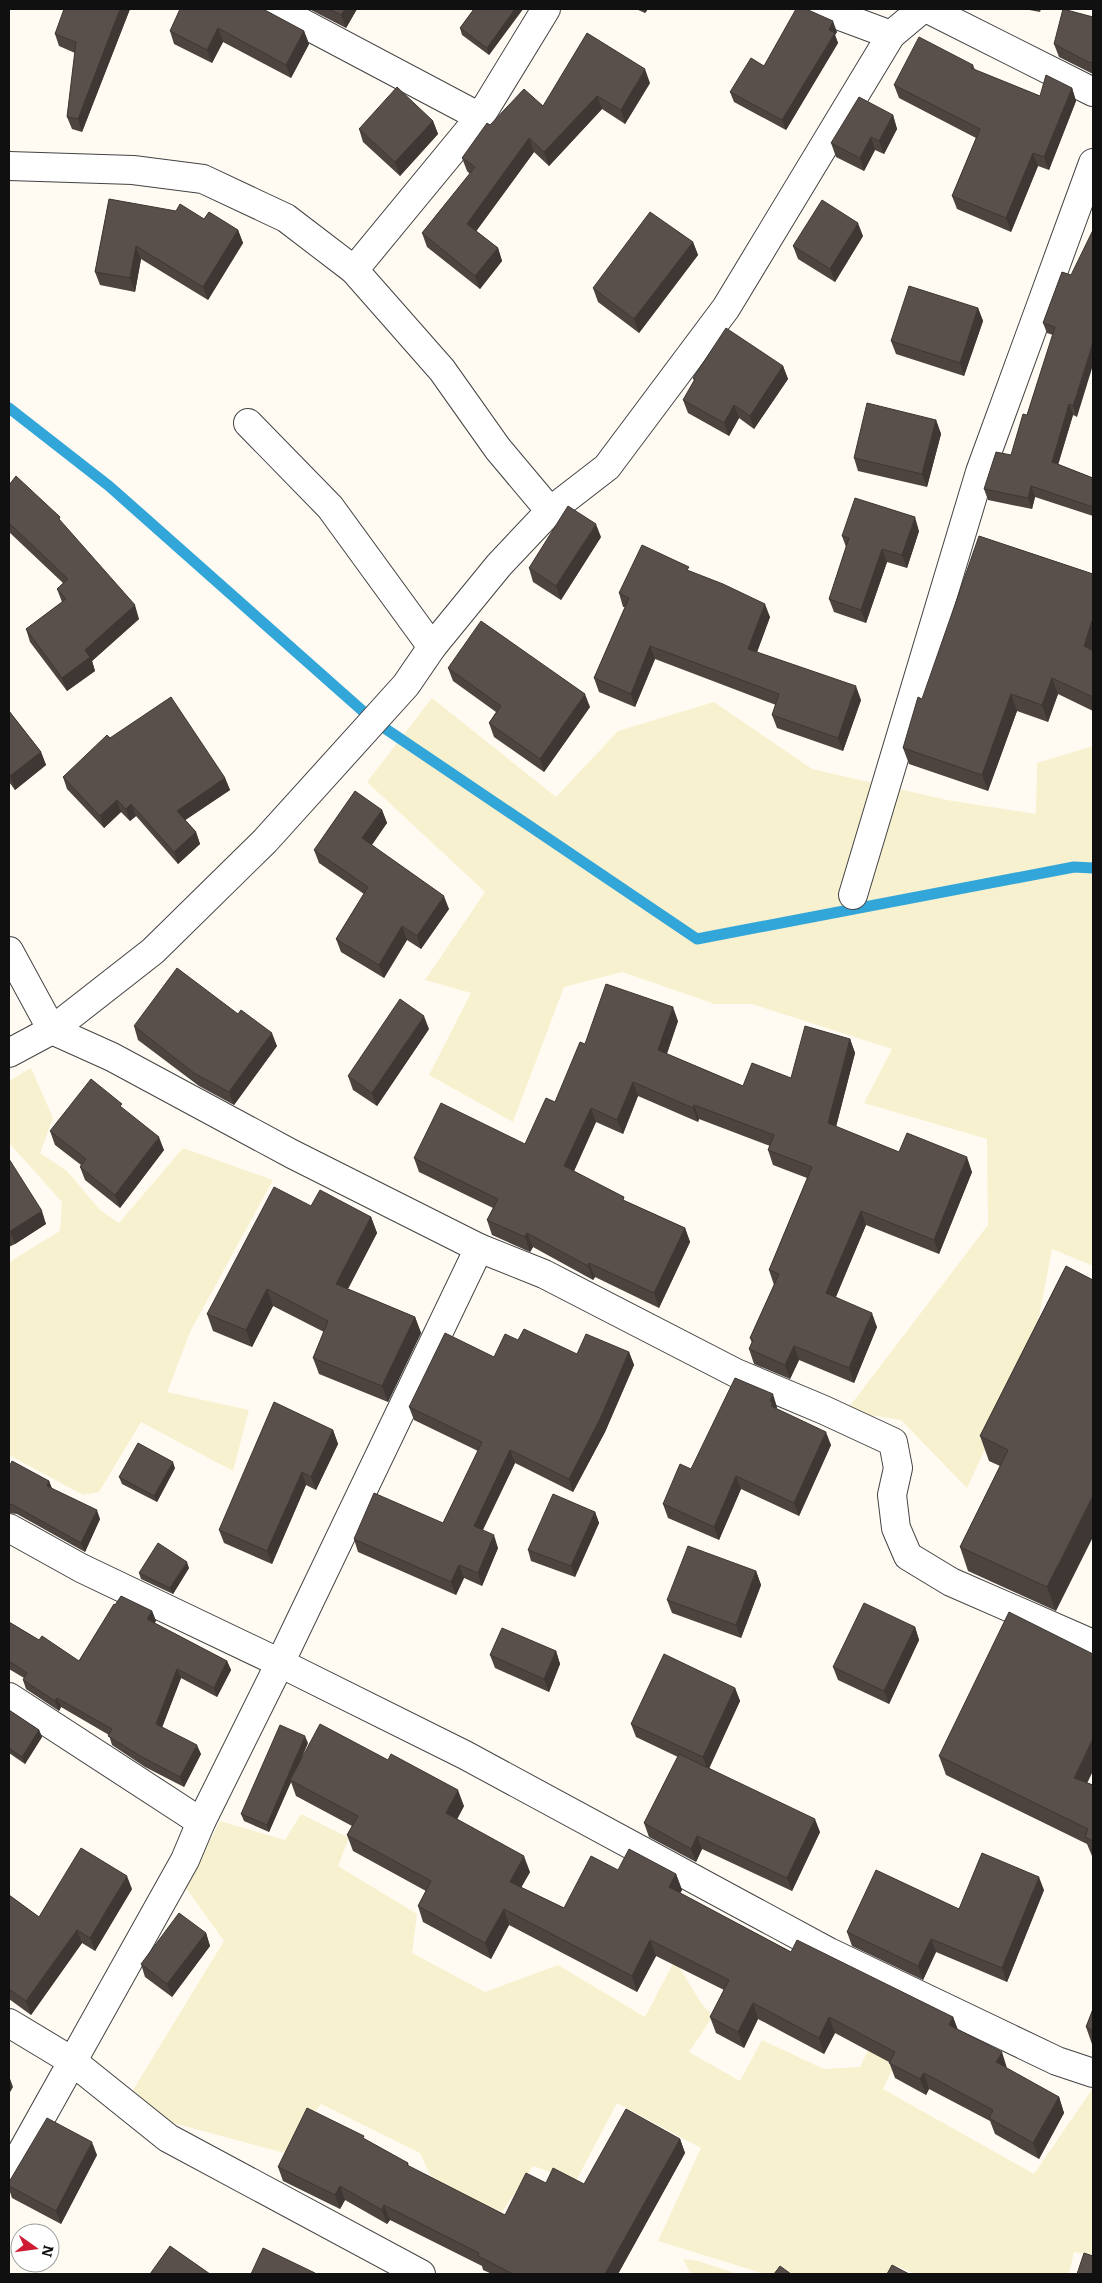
<svg xmlns="http://www.w3.org/2000/svg" width="1102" height="2283" viewBox="0 0 1102 2283" font-family="Literata,serif">
	<style>
		.farmland { fill: #f8f1cf }
		.lines { fill: none; stroke-linecap: round; stroke-linejoin: round }
		.stream { stroke: #33a6d9; stroke-width: 11 }
		.minor-casing { stroke: #434343; stroke-width: 30 }
		.minor { stroke: #fff; stroke-width: 28 }
		.wall { fill: #4d4440 }
		.shaded-wall { fill: #3e3734 }
		.building { fill: #594f4b; stroke: #3e3734 }
	</style>
	<rect width="100%" height="100%" fill="#fffbf2"/>
	<g class="farmland">
		<polygon points="432,698 556,797 618,731 714,702 812,769 947,800 1036,814 1037,763 1093,746 1093,1266 1052,1249 1034,1343 967,1488 901,1420 846,1411 988,1225 987,1139 864,1103 892,1049 752,1004 715,1004 622,972 564,987 513,1122 429,1075 471,993 425,980 485,892 367,782"/>
		<polygon points="31,1068 53,1118 40,1153 67,1171 100,1210 119,1223 183,1148 273,1180 191,1330 167,1392 249,1410 233,1471 141,1422 99,1492 83,1495 9,1455 9,1262 60,1231 62,1202 9,1143 9,1081"/>
		<polygon points="301,1814 349,1838 338,1866 417,1914 412,1953 485,1992 558,1965 645,2017 675,1960 701,2003 713,2016 689,2052 740,2081 762,2040 824,2069 860,2067 892,2001 918,2016 883,2089 1034,2174 1093,2088 1093,2255 1074,2252 1069,2274 915,2274 897,2266 892,2274 765,2274 658,2241 701,2148 617,2103 576,2181 533,2166 502,2212 434,2183 420,2153 321,2104 285,2153 169,2122 133,2090 224,1941 186,1888 220,1821 285,1840"/>
		<polygon points="683,2259 698,2261 738,2274 691,2274"/>
	</g>
	<g class="lines">
		<polyline class="stream" points="9,408 109,486 374,721 697,939 1074,867 1093,868"/>
		<g class="minor-casing">
			<g id="minor">
				<polyline points="276,9 480,117 546,9"/>
				<polyline points="821,9 891,35"/>
				<polyline points="928,9 1093,92"/>
				<polyline points="9,166 133,170 203,179 286,218 354,270 442,370 498,449 550,511"/>
				<polyline points="354,270 480,117"/>
				<polyline points="248,423 330,507 432,647"/>
				<polyline points="853,895 980,472 1093,163"/>
				<polyline points="9,951 52,1030 112,1057 292,1154 479,1248"/>
				<polyline points="9,1053 52,1030 153,951 265,841 406,685 432,647 499,565 550,511 607,467 726,308 891,35 922,9"/>
				<polyline points="9,1528 81,1568 280,1663 465,1755 829,1952 1057,2061 1093,2073"/>
				<polyline points="9,1697 201,1822"/>
				<polyline points="9,2023 72,2061 168,2138 421,2274"/>
				<polyline points="9,2175 185,1860 201,1822 280,1663 479,1248 544,1274 736,1373 824,1410 893,1442 898,1468 892,1495 896,1528 908,1556 951,1582 1093,1644"/>
			</g>
		</g>
		<use href="#minor" class="minor"/>
	</g>
	<g class="wall">
		<polygon points="130,9 82,132 72,129 67,117 75,53 59,46 55,34"/>
		<polygon points="309,9 357,9 346,28"/>
		<polygon points="474,9 523,9 489,55 462,35 460,28"/>
		<polygon points="636,9 648,9 645,13"/>
		<polygon points="1024,9 1041,9 1040,12"/>
		<polygon points="264,10 304,31 309,44 291,78 223,42 212,63 174,44 170,31"/>
		<polygon points="807,10 837,32 835,35 838,43 786,130 734,102 730,92 764,66"/>
		<polygon points="1093,17 1093,74 1059,57 1054,44"/>
		<polygon points="973,65 975,70 1040,96 1072,88 1076,101 1049,170 1038,166 1011,232 957,209 952,196 976,138 899,98 894,85"/>
		<polygon points="650,83 625,124 602,109 549,166 534,152 476,231 498,248 502,261 480,289 427,247 422,233 470,174 467,171 462,158 490,125 543,106"/>
		<polygon points="893,115 897,129 884,154 875,150 864,171 836,157 831,143"/>
		<polygon points="433,121 438,134 400,176 363,142 359,129"/>
		<polygon points="109,199 238,230 243,243 208,300 141,259 135,292 100,285 95,272"/>
		<polygon points="863,236 835,282 798,259 793,246"/>
		<polygon points="693,242 698,255 639,333 598,302 593,288"/>
		<polygon points="1062,272 1077,417 1073,415 1058,464 1093,478 1093,516 1035,497 1032,509 988,500 984,489 1011,455 1027,415 1053,335 1047,333 1043,323"/>
		<polygon points="978,308 983,321 964,376 896,354 891,341"/>
		<polygon points="783,366 788,379 754,429 739,418 729,436 688,413 683,400 694,381 693,378"/>
		<polygon points="936,420 941,434 927,487 858,471 854,458"/>
		<polygon points="9,485 63,525 139,619 92,661 95,671 67,691 30,642 26,629 62,602 57,589 63,583 9,532"/>
		<polygon points="919,531 907,568 887,562 866,623 834,612 829,599 846,547 842,536"/>
		<polygon points="601,537 561,600 533,582 529,568"/>
		<polygon points="690,571 770,617 757,652 861,700 843,751 777,728 772,715 776,705 655,659 635,707 599,692 594,678 625,607 623,607 619,593"/>
		<polygon points="1093,574 1093,711 1058,694 1048,722 1017,711 988,791 909,764 903,748 922,699"/>
		<polygon points="448,668 590,707 544,772 494,737 489,723 496,712 453,681"/>
		<polygon points="9,711 41,752 46,765 15,790 9,782"/>
		<polygon points="110,738 225,778 230,790 185,820 196,832 200,844 178,864 136,816 130,821 121,812 104,828 67,789 63,777"/>
		<polygon points="382,810 387,823 372,845 449,909 421,949 407,940 384,978 341,952 336,939 364,894 319,863 314,850"/>
		<polygon points="238,1014 277,1046 234,1105 199,1086 138,1040 134,1026"/>
		<polygon points="678,1021 667,1054 743,1086 791,1078 850,1039 855,1053 836,1127 899,1152 972,1172 939,1254 866,1225 836,1297 877,1327 854,1383 799,1360 790,1379 754,1364 749,1349 752,1343 750,1338 774,1285 769,1270 807,1178 773,1165 768,1150 770,1146 699,1119 698,1122 638,1096 623,1134 596,1122 574,1171 625,1201 685,1228 690,1242 659,1308 595,1277 593,1280 533,1247 530,1252 492,1235 487,1220 493,1208 419,1172 414,1158 525,1144 555,1102 585,1044"/>
		<polygon points="429,1029 377,1106 353,1090 348,1076"/>
		<polygon points="124,1110 164,1150 120,1208 85,1180 80,1167 81,1165 55,1145 50,1131"/>
		<polygon points="9,1159 46,1224 15,1244 9,1247"/>
		<polygon points="311,1206 371,1217 377,1233 348,1289 415,1317 421,1333 388,1402 319,1374 313,1358 324,1332 273,1306 252,1347 213,1331 207,1314"/>
		<polygon points="1066,1266 1056,1611 968,1571 960,1547 1000,1466 989,1461 980,1436"/>
		<polygon points="518,1340 577,1354 629,1352 634,1365 605,1432 573,1492 515,1463 483,1530 498,1548 482,1586 464,1578 456,1595 358,1552 354,1539 443,1523 478,1451 414,1420 409,1407 494,1357"/>
		<polygon points="777,1407 777,1409 831,1445 799,1516 741,1489 719,1540 668,1518 663,1504 691,1469"/>
		<polygon points="333,1430 338,1444 316,1490 306,1485 272,1564 224,1543 219,1530"/>
		<polygon points="9,1464 49,1481 52,1489 100,1519 85,1552 17,1514 9,1513"/>
		<polygon points="175,1468 157,1502 122,1484 119,1477"/>
		<polygon points="595,1512 599,1523 575,1577 531,1561 528,1550"/>
		<polygon points="189,1568 173,1594 141,1579 139,1573"/>
		<polygon points="756,1571 761,1585 741,1638 672,1613 667,1600"/>
		<polygon points="115,1605 152,1611 156,1621 154,1623 227,1661 231,1670 217,1697 181,1678 162,1727 201,1754 184,1787 145,1767 112,1745 109,1735 61,1707 59,1711 26,1689 23,1680 24,1678 9,1669 9,1622 39,1640 79,1661"/>
		<polygon points="915,1627 919,1640 889,1704 838,1680 833,1667"/>
		<polygon points="556,1651 560,1664 549,1692 495,1668 490,1655"/>
		<polygon points="735,1688 740,1701 709,1768 820,1832 792,1891 702,1849 696,1862 649,1837 644,1823 678,1757 636,1737 631,1724"/>
		<polygon points="9,1710 39,1730 42,1737 25,1764 9,1753"/>
		<polygon points="308,1743 297,1769 464,1806 457,1819 530,1872 521,1887 564,1908 618,1870 676,1874 682,1890 680,1893 791,1952 953,2017 958,2030 1007,2069 1059,2097 1064,2113 1039,2159 995,2134 990,2121 929,2089 926,2095 895,2078 889,2062 835,2033 824,2054 758,2019 744,2048 716,2033 710,2017 724,1990 656,1956 637,1992 509,1925 491,1959 423,1922 418,1906 426,1891 353,1851 347,1835 352,1826 296,1796 291,1782 269,1832 244,1821 241,1814"/>
		<polygon points="939,1756 1087,1783 1093,1785 1093,1857 1092,1856 1087,1844 946,1775"/>
		<polygon points="132,1889 95,1951 82,1943 31,2015 9,1999 9,1895 39,1917"/>
		<polygon points="1044,1890 1007,1982 936,1952 923,1980 852,1946 847,1932"/>
		<polygon points="206,1933 210,1946 172,1997 145,1977 141,1964"/>
		<polygon points="1093,2009 1093,2047 1086,2027"/>
		<polygon points="680,2139 685,2153 618,2274 492,2274 483,2270 482,2266 390,2220 387,2224 345,2200 340,2209 283,2181 278,2167 366,2140 408,2163 409,2167 505,2215 546,2183 584,2184"/>
		<polygon points="97,2155 61,2224 12,2198 9,2189 9,2182"/>
	</g>
	<g class="shaded-wall">
		<polygon points="120,9 130,9 82,132 78,119"/>
		<polygon points="345,9 357,9 346,28 341,15"/>
		<polygon points="515,9 523,9 489,55 487,48"/>
		<polygon points="643,9 648,9 645,13"/>
		<polygon points="833,21 837,32 835,35 838,43 786,130 782,120"/>
		<polygon points="218,28 223,42 212,63 207,50"/>
		<polygon points="304,31 309,44 291,78 286,65"/>
		<polygon points="645,69 650,83 625,124 621,110"/>
		<polygon points="1072,88 1076,101 1049,170 1044,157"/>
		<polygon points="597,96 602,109 549,166 544,152"/>
		<polygon points="893,115 897,129 884,154 879,141"/>
		<polygon points="433,121 438,134 400,176 395,162"/>
		<polygon points="871,137 875,150 864,171 860,158"/>
		<polygon points="529,138 534,152 472,237 467,224"/>
		<polygon points="1033,153 1038,166 1011,232 1006,218"/>
		<polygon points="858,223 863,236 835,282 830,269"/>
		<polygon points="238,230 243,243 208,300 203,287"/>
		<polygon points="693,242 698,255 639,333 634,319"/>
		<polygon points="136,246 141,259 135,292 130,278"/>
		<polygon points="498,248 502,261 480,289 475,276"/>
		<polygon points="978,308 983,321 964,376 960,363"/>
		<polygon points="1093,342 1093,365 1077,417 1073,406"/>
		<polygon points="783,366 788,379 754,429 750,416"/>
		<polygon points="1069,404 1073,415 1056,472 1052,462"/>
		<polygon points="734,405 739,418 729,436 724,423"/>
		<polygon points="936,420 941,434 927,487 922,474"/>
		<polygon points="1031,486 1035,497 1032,509 1028,498"/>
		<polygon points="915,517 919,531 907,568 902,555"/>
		<polygon points="596,524 601,537 561,600 556,586"/>
		<polygon points="882,549 887,562 866,623 861,610"/>
		<polygon points="765,604 770,617 753,663 748,649"/>
		<polygon points="135,605 139,619 92,661 95,671 67,691 62,678 85,650"/>
		<polygon points="1093,618 1093,652 1084,646"/>
		<polygon points="650,646 655,659 635,707 631,694"/>
		<polygon points="1052,678 1058,694 1048,722 1042,705"/>
		<polygon points="856,686 861,700 843,751 838,738"/>
		<polygon points="585,694 590,707 544,772 540,759"/>
		<polygon points="1011,694 1017,711 988,791 982,775"/>
		<polygon points="41,752 46,765 15,790 10,776"/>
		<polygon points="225,778 230,790 181,823 177,811"/>
		<polygon points="117,800 121,812 104,828 100,816"/>
		<polygon points="131,804 136,816 130,821 126,809"/>
		<polygon points="382,810 387,823 367,851 362,838"/>
		<polygon points="196,832 200,844 178,864 174,852"/>
		<polygon points="444,896 449,909 421,949 417,936"/>
		<polygon points="402,926 407,940 384,978 379,965"/>
		<polygon points="673,1007 678,1021 663,1064 658,1050"/>
		<polygon points="424,1016 429,1029 377,1106 372,1093"/>
		<polygon points="272,1033 277,1046 234,1105 229,1092"/>
		<polygon points="850,1039 855,1053 833,1138 828,1123"/>
		<polygon points="633,1082 638,1096 623,1134 617,1120"/>
		<polygon points="694,1105 699,1119 698,1122 693,1108"/>
		<polygon points="591,1108 596,1122 570,1180 564,1166"/>
		<polygon points="159,1137 164,1150 120,1208 115,1195"/>
		<polygon points="967,1157 972,1172 939,1254 934,1240"/>
		<polygon points="42,1211 46,1224 15,1244 10,1231"/>
		<polygon points="861,1211 866,1225 831,1308 826,1293"/>
		<polygon points="371,1217 377,1233 342,1300 336,1284"/>
		<polygon points="685,1228 690,1242 659,1308 654,1293"/>
		<polygon points="527,1233 533,1247 530,1252 525,1237"/>
		<polygon points="589,1263 595,1277 593,1280 588,1266"/>
		<polygon points="267,1289 273,1306 252,1347 246,1330"/>
		<polygon points="872,1313 877,1327 854,1383 849,1368"/>
		<polygon points="415,1317 421,1333 388,1402 382,1386"/>
		<polygon points="794,1346 799,1360 790,1379 785,1365"/>
		<polygon points="629,1352 634,1365 605,1432 573,1492 569,1479"/>
		<polygon points="773,1394 777,1407 776,1411 776,1419 770,1401"/>
		<polygon points="333,1430 338,1444 316,1490 311,1477"/>
		<polygon points="826,1432 831,1445 799,1516 794,1503"/>
		<polygon points="510,1450 515,1463 478,1539 474,1526"/>
		<polygon points="173,1462 175,1468 157,1502 154,1496"/>
		<polygon points="302,1472 306,1485 272,1564 267,1551"/>
		<polygon points="736,1476 741,1489 719,1540 714,1527"/>
		<polygon points="49,1481 53,1491 47,1486"/>
		<polygon points="1093,1495 1093,1537 1056,1611 1047,1587"/>
		<polygon points="97,1510 100,1519 85,1552 81,1543"/>
		<polygon points="595,1512 599,1523 575,1577 571,1566"/>
		<polygon points="494,1535 498,1548 482,1586 478,1573"/>
		<polygon points="187,1562 189,1568 173,1594 170,1588"/>
		<polygon points="459,1565 464,1578 456,1595 451,1582"/>
		<polygon points="756,1571 761,1585 741,1638 736,1625"/>
		<polygon points="152,1611 156,1621 151,1629 147,1619"/>
		<polygon points="915,1627 919,1640 889,1704 884,1691"/>
		<polygon points="556,1651 560,1664 549,1692 544,1679"/>
		<polygon points="227,1661 231,1670 217,1697 214,1688"/>
		<polygon points="177,1669 181,1678 160,1733 156,1724"/>
		<polygon points="735,1688 740,1701 708,1771 703,1757"/>
		<polygon points="57,1698 61,1707 59,1711 55,1701"/>
		<polygon points="39,1730 42,1737 25,1764 22,1757"/>
		<polygon points="305,1736 308,1743 291,1781 290,1780 291,1782 269,1832 267,1825"/>
		<polygon points="1093,1738 1093,1771 1081,1796 1074,1778"/>
		<polygon points="197,1745 201,1754 184,1787 180,1777"/>
		<polygon points="458,1790 464,1806 452,1829 446,1813"/>
		<polygon points="815,1819 820,1832 792,1891 787,1878"/>
		<polygon points="697,1836 702,1849 696,1862 691,1849"/>
		<polygon points="524,1856 530,1872 516,1897 510,1882"/>
		<polygon points="676,1874 682,1890 675,1903 669,1887"/>
		<polygon points="127,1876 132,1889 95,1951 90,1938"/>
		<polygon points="1039,1877 1044,1890 1007,1982 1002,1968"/>
		<polygon points="504,1909 509,1925 491,1959 485,1943"/>
		<polygon points="77,1930 82,1943 31,2015 26,2001"/>
		<polygon points="206,1933 210,1946 172,1997 167,1984"/>
		<polygon points="931,1939 936,1952 923,1980 918,1966"/>
		<polygon points="650,1940 656,1956 637,1992 632,1976"/>
		<polygon points="753,2003 758,2019 744,2048 738,2032"/>
		<polygon points="829,2017 835,2033 824,2054 819,2038"/>
		<polygon points="953,2017 959,2033 949,2025"/>
		<polygon points="1002,2052 1007,2068 996,2062"/>
		<polygon points="924,2073 929,2089 926,2095 920,2079"/>
		<polygon points="9,2076 13,2087 9,2094"/>
		<polygon points="1059,2097 1064,2113 1039,2159 1033,2143"/>
		<polygon points="680,2139 685,2153 618,2274 605,2274"/>
		<polygon points="92,2142 97,2155 61,2224 56,2211"/>
		<polygon points="340,2186 345,2200 340,2209 335,2195"/>
		<polygon points="384,2205 390,2220 387,2224 382,2210"/>
	</g>
	<g class="building">
		<polygon points="64,9 120,9 78,119 67,117 76,42 55,34"/>
		<polygon points="180,9 263,9 304,31 286,65 218,28 207,50 170,31"/>
		<polygon points="329,9 345,9 341,15"/>
		<polygon points="474,9 515,9 487,48 460,28"/>
		<polygon points="796,9 806,9 833,21 829,30 835,33 782,120 730,92 751,58 764,66"/>
		<polygon points="1063,9 1093,17 1093,63 1088,62 1054,44"/>
		<polygon points="587,33 645,69 621,110 597,96 544,152 529,138 467,224 498,248 475,276 422,233 475,167 462,158 487,123 490,125 524,89 543,106"/>
		<polygon points="919,37 973,65 971,68 1040,96 1046,75 1072,88 1044,157 1033,153 1006,218 952,196 980,129 894,85"/>
		<polygon points="397,87 433,121 395,162 359,129"/>
		<polygon points="859,97 893,115 879,141 871,137 860,158 831,143"/>
		<polygon points="109,199 176,211 180,204 204,219 209,212 238,230 203,287 136,246 130,278 95,272"/>
		<polygon points="822,200 858,223 830,269 793,246"/>
		<polygon points="650,212 693,242 634,319 593,288"/>
		<polygon points="1093,230 1093,342 1073,406 1069,404 1052,462 1093,478 1093,507 1031,486 1028,498 984,489 996,452 1011,455 1023,414 1027,415 1055,327 1043,323 1062,272 1071,275"/>
		<polygon points="909,286 978,308 960,363 891,341"/>
		<polygon points="726,328 783,366 750,416 734,405 724,423 683,400 695,379 693,378"/>
		<polygon points="867,403 936,420 922,474 854,458"/>
		<polygon points="16,476 60,517 59,519 135,605 85,650 90,657 62,678 26,629 66,599 57,589 68,579 9,523 9,485"/>
		<polygon points="855,498 915,517 902,555 882,549 861,610 829,599 849,538 842,536"/>
		<polygon points="568,506 596,524 556,586 529,568"/>
		<polygon points="979,536 1093,574 1093,618 1084,646 1093,651 1093,697 1052,678 1042,705 1011,694 982,775 903,748 918,697 922,699"/>
		<polygon points="642,545 689,567 687,570 723,584 765,604 748,649 856,686 838,738 772,715 779,694 650,646 631,694 594,678 629,598 619,593"/>
		<polygon points="481,621 585,694 540,759 489,723 501,706 448,668"/>
		<polygon points="171,697 225,778 177,811 196,832 174,852 131,804 126,809 117,800 100,816 63,777 107,735 110,738"/>
		<polygon points="9,711 41,752 10,776 9,775"/>
		<polygon points="355,791 382,810 362,838 444,896 417,936 402,926 379,965 336,939 368,887 314,850"/>
		<polygon points="177,968 238,1014 241,1010 272,1033 229,1092 194,1073 134,1026"/>
		<polygon points="606,984 673,1007 658,1050 743,1086 752,1063 791,1078 805,1026 850,1039 828,1123 899,1152 907,1133 967,1157 934,1240 861,1211 826,1293 872,1313 849,1368 794,1346 785,1365 749,1349 753,1340 750,1338 779,1274 769,1270 812,1167 768,1150 774,1135 694,1105 693,1108 633,1082 617,1120 591,1108 564,1166 624,1197 623,1200 685,1228 654,1293 589,1263 588,1266 527,1233 525,1237 487,1220 498,1199 414,1158 441,1103 525,1144 546,1098 555,1102 580,1042 585,1044"/>
		<polygon points="400,999 424,1016 372,1093 348,1076"/>
		<polygon points="91,1079 122,1104 120,1106 159,1137 115,1195 80,1167 86,1159 50,1131"/>
		<polygon points="9,1159 42,1211 9,1232"/>
		<polygon points="274,1187 311,1206 320,1190 371,1217 336,1284 415,1317 382,1386 313,1358 328,1321 267,1289 246,1330 207,1314"/>
		<polygon points="1066,1266 1093,1280 1093,1495 1047,1587 960,1547 1008,1450 980,1436"/>
		<polygon points="524,1329 577,1354 586,1334 629,1352 600,1419 569,1479 510,1450 474,1526 494,1535 478,1573 459,1565 451,1582 354,1539 374,1493 443,1523 482,1442 409,1407 445,1333 494,1357 505,1334 518,1340"/>
		<polygon points="735,1378 773,1394 770,1401 773,1403 771,1406 826,1432 794,1503 736,1476 714,1527 663,1504 680,1464 691,1469"/>
		<polygon points="274,1402 333,1430 311,1477 302,1472 267,1551 219,1530"/>
		<polygon points="138,1443 173,1462 154,1496 119,1477"/>
		<polygon points="12,1461 49,1481 47,1486 97,1510 81,1543 13,1505 9,1504 9,1464 10,1465"/>
		<polygon points="553,1494 595,1512 571,1566 528,1550"/>
		<polygon points="158,1543 187,1562 170,1588 139,1573"/>
		<polygon points="688,1546 756,1571 736,1625 667,1600"/>
		<polygon points="121,1596 152,1611 147,1619 227,1661 214,1688 177,1669 156,1724 197,1745 180,1777 142,1757 108,1736 112,1729 57,1698 55,1701 23,1680 27,1673 9,1661 9,1622 39,1640 42,1636 79,1661 114,1604 115,1605"/>
		<polygon points="864,1603 915,1627 884,1691 833,1667"/>
		<polygon points="1009,1612 1093,1654 1093,1738 1074,1778 1093,1785 1093,1841 1085,1837 1088,1829 939,1756"/>
		<polygon points="502,1628 556,1651 544,1679 490,1655"/>
		<polygon points="664,1654 735,1688 703,1757 631,1724"/>
		<polygon points="9,1710 39,1730 22,1757 9,1748"/>
		<polygon points="320,1724 388,1760 391,1754 458,1790 446,1813 524,1856 510,1882 564,1908 591,1856 618,1870 629,1849 676,1874 669,1887 791,1952 797,1940 953,2017 949,2025 1002,2052 996,2062 1059,2097 1033,2143 989,2118 993,2110 924,2073 920,2079 889,2063 895,2052 829,2017 819,2038 753,2003 738,2032 710,2017 729,1980 650,1940 632,1976 504,1909 485,1943 418,1906 431,1881 347,1835 358,1816 290,1780"/>
		<polygon points="280,1725 305,1736 267,1825 241,1814"/>
		<polygon points="679,1754 815,1819 787,1878 697,1836 691,1849 644,1823"/>
		<polygon points="81,1848 127,1876 90,1938 77,1930 26,2001 9,1989 9,1895 39,1917"/>
		<polygon points="982,1853 1039,1877 1002,1968 931,1939 918,1966 847,1932 876,1870 959,1909"/>
		<polygon points="179,1913 206,1933 167,1984 141,1964"/>
		<polygon points="1093,2009 1093,2031 1086,2027"/>
		<polygon points="307,2108 364,2136 363,2138 408,2163 407,2165 505,2215 526,2173 546,2183 553,2168 584,2184 626,2109 680,2139 605,2274 513,2274 478,2256 479,2253 384,2205 382,2210 340,2186 335,2195 278,2167"/>
		<polygon points="47,2118 92,2142 56,2211 9,2186 9,2182"/>
		<polygon points="170,2246 210,2274 150,2274"/>
		<polygon points="263,2248 315,2273 314,2274 251,2274"/>
		<polygon points="1084,2253 1093,2256 1093,2274 1077,2274"/>
		<polygon points="892,2265 909,2274 887,2274"/>
		<polygon points="780,2266 791,2274 774,2274"/>
	</g>
	<rect width="1102" height="2283" fill="none" stroke="#101010" stroke-width="20"/>
	<g transform="translate(35 2248) rotate(104)"><circle r="24" fill="#ffffff" stroke="#9f9f9f"/>
	<path d="M0-4L9 19L0 12L-9 19Z" fill="#cd1b34"/>
	<text y="-8" font-size="14" font-weight="bold" text-anchor="middle" fill="#101010">N</text>
	</g>
</svg>
